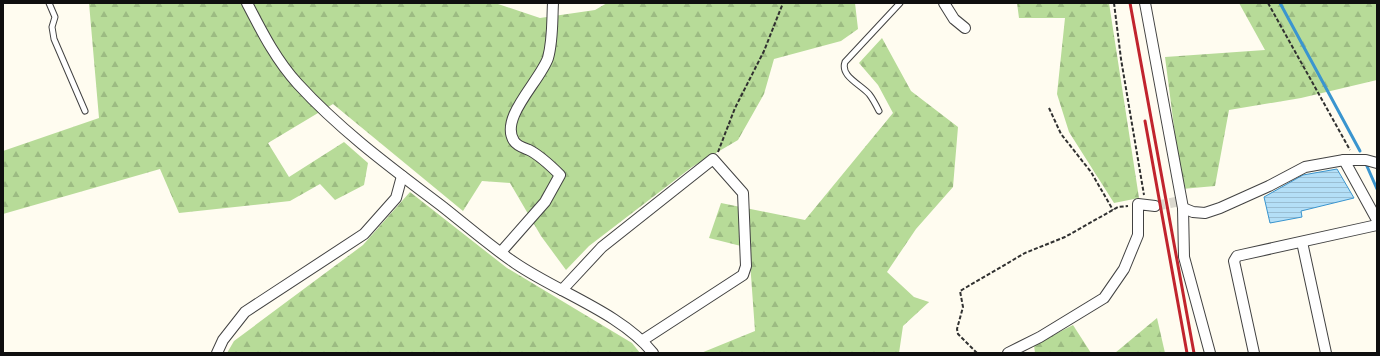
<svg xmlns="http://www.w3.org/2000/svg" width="1380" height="356" viewBox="0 0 1380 356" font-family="'Libre Baskerville',serif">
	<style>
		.forest { fill: url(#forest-firs) }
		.water { fill: url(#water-rules); stroke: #3a95cf }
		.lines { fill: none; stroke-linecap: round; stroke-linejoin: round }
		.stream { stroke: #3a95cf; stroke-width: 3 }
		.street-tunnel { stroke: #dbd8ce; stroke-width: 10; stroke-dasharray: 10 5; stroke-linecap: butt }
		.lane-casing { stroke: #424242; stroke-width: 7 }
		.street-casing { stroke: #424242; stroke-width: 12 }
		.path { stroke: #313131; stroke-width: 2; stroke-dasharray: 4 2; stroke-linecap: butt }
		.lane { stroke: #fff; stroke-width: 5 }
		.street { stroke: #fff; stroke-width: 10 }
		.rail { stroke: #c1242d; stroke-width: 3 }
	</style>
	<defs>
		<pattern id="forest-firs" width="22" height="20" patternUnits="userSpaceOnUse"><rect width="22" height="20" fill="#b7db98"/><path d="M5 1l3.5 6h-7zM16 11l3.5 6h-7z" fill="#9cbb82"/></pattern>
		<pattern id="water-rules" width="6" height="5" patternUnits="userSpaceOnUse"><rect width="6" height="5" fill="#b4dff7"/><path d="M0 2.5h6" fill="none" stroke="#9abed3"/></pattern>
	</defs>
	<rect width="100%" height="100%" fill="#fffcf0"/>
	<g class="forest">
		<polygon points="89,3 495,3 540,18 595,10 607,3 855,3 858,29 841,41 774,59 764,94 738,140 692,167 589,246 566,270 541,236 510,183 482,181 463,211 333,104 268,143 289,177 344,142 368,163 364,185 335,200 320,184 290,201 179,213 160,169 3,214 3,151 99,118"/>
		<polygon points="1017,3 1109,3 1139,198 1114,203 1069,132 1057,94 1065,18 1019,18"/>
		<polygon points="1239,3 1377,3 1377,80 1301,98 1229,110 1215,186 1182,189 1165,57 1265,50"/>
		<polygon points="882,38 911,91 958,127 953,187 916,229 887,272 914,297 929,302 903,326 899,353 701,353 755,331 749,248 709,238 721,203 805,220 893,113 878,85 859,63"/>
		<polygon points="410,192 507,268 632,343 640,353 227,353 234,341 363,245"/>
		<polygon points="1157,318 1165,353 1115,353"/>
		<polygon points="1073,325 1091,353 1035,353 1034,345"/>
	</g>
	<polygon class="water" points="1337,169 1354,198 1301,211 1302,217 1270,223 1264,197 1303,175"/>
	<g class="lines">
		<g class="stream">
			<polyline points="1280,3 1360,151"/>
			<polyline points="1366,164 1377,189"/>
		</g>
		<polyline class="street-tunnel" points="1155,206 1181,201"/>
		<g class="lane-casing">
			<g id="lane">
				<polyline points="49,3 55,17 52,27 54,39 85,111"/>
				<path d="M879,111C876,105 873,99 869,94C860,84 840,76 845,62L900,3"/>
			</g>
		</g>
		<g class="street-casing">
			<g id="street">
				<path d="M247,3C262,32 276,60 298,84C341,131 393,169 443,207C467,226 490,246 515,263C557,292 621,313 653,353"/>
				<polyline points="944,3 954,19 965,28"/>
				<polyline points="1145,3 1183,208 1184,257 1210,353"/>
				<polyline points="1344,160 1377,220"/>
				<polyline points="1183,208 1193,212 1205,213 1220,208 1269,186 1305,167 1344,160 1366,160 1377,163"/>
				<polyline points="1302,242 1326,353"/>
				<path d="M501,252L545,202L560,175C551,166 541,156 529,150C524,148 517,146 514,141C499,118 540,81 548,58C553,40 552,21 553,3"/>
				<polyline points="562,290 602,247 713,159 743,193 746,266 743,275 643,340"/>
				<polyline points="217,353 223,340 245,312 364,234 396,198 402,176"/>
				<polyline points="1008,353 1040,337 1104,298 1124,269 1138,235 1138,204 1155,206"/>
				<polyline points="1254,353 1234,261 1237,256 1377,225"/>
			</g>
		</g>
		<g class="path">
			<polyline points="1114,3 1121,59 1144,195"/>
			<polyline points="1268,3 1350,150"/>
			<polyline points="1049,108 1061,134 1091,172 1113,210"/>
			<polyline points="718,152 735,108 764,51 783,3"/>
			<polyline points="977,353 958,334 957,329 963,307 960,291 1025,253 1065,237 1118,207 1128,206"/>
		</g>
		<use href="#lane" class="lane"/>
		<use href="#street" class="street"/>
		<g class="rail">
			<polyline points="1130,3 1194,353"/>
			<polyline points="1145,121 1187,353"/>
		</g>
	</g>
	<rect width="1380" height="356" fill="none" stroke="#0f0f0f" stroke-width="8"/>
</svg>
